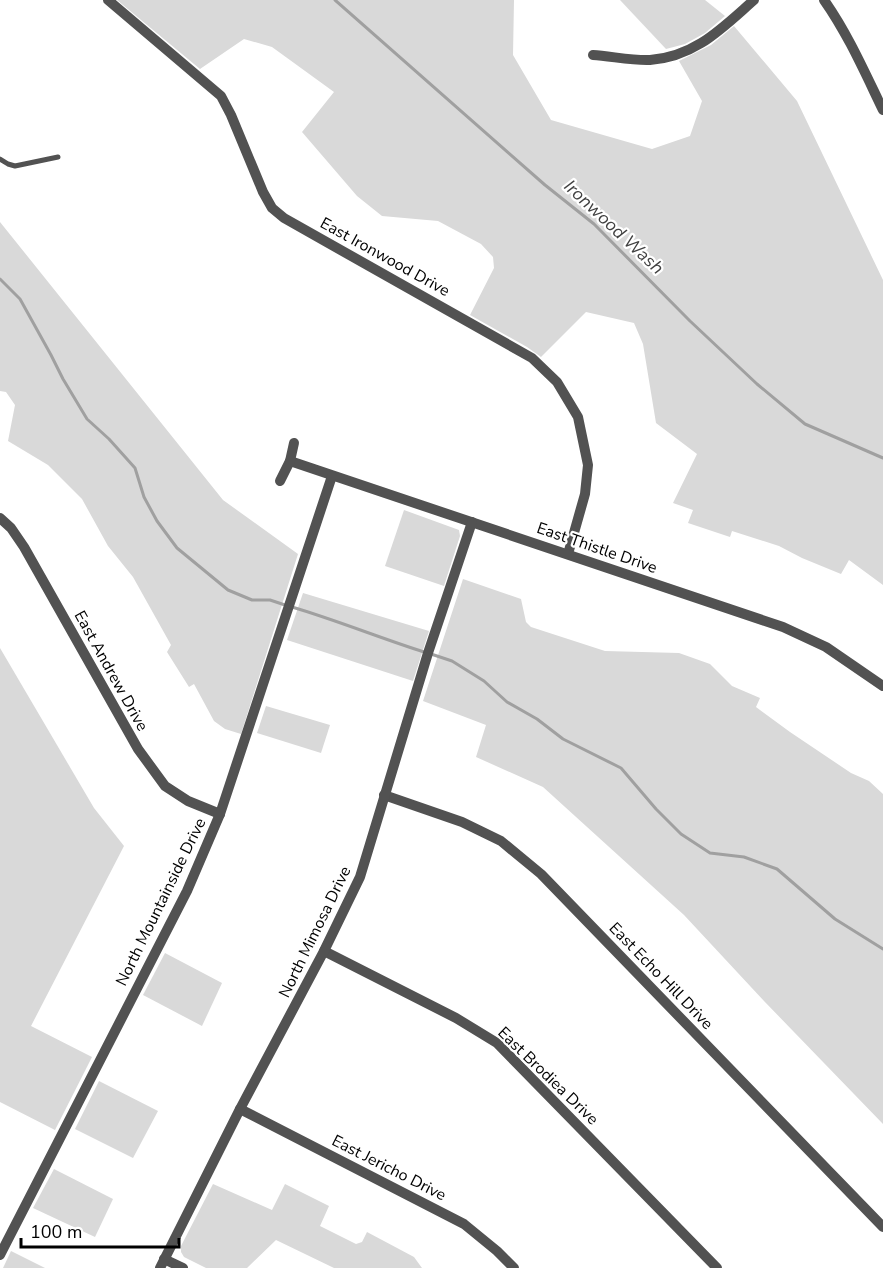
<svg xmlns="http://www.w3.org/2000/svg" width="883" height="1268" viewBox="0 0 883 1268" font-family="'Nunito Sans',sans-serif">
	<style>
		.green { fill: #d9d9d9 }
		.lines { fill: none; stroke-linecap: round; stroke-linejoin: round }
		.stream { stroke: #a0a0a0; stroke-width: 3 }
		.service { stroke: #525252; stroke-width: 5 }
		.minor { stroke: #525252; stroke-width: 10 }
		.labels { text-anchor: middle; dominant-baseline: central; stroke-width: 4.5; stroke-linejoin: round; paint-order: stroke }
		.street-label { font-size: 16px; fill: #000; stroke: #fff }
		.water-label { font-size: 18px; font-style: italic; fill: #414141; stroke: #fff }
	</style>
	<rect width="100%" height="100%" fill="#fff"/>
	<g class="green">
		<polygon points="117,0 514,0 513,55 551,120 652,149 690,136 702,101 679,61 711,45 734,26 797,101 883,280 883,585 849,560 841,574 802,558 779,546 732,531 730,537 688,523 693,510 673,503 697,454 656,423 643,344 634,323 586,312 541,357 527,347 470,315 494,268 493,257 481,244 438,221 382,216 357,196 302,132 334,92 272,47 244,39 200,69"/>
		<polygon points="620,0 705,0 725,16 705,33 685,44 666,49"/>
		<polygon points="0,222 223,500 298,554 241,734 225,729 214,721 194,684 189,687 167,652 171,645 133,577 108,546 82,499 48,465 8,441 15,405 6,392 0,391"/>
		<polygon points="404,510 459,530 460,536 444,586 385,566"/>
		<polygon points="463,579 521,599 526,622 531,627 605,651 679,653 710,664 732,686 760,698 756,707 790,732 851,773 869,781 883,794 883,1124 764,1001 684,915 543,787 476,757 486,725 423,701"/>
		<polygon points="303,593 429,631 413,681 287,640"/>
		<polygon points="0,648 94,808 124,846 31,1026 92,1057 55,1130 0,1102"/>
		<polygon points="266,706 330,725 321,753 257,733"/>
		<polygon points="165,953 222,983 202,1026 143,995"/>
		<polygon points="99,1081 158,1111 133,1158 75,1129"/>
		<polygon points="54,1169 113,1199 95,1237 33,1208"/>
		<polygon points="213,1184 272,1210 285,1184 329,1206 320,1226 356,1244 362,1242 367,1232 414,1257 422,1268 334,1268 276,1240 247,1268 206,1268 184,1257 181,1252 181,1246"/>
		<polygon points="11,1251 45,1268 3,1268"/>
	</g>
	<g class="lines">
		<g class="stream">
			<polyline points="335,0 545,185 594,224 690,321 757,384 805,424 883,458"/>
			<polyline points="0,279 20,299 51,355 63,379 87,419 109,439 135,468 144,497 157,521 177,548 228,590 252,600 270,600 285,605"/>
			<path d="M292,607C336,620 380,638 424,652"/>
			<polyline points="431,654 452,661 484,681 507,702 537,719 563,739 621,768 656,809 681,834 710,853 744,857 777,869 835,919 883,949"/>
		</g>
		<polyline class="service" points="0,159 8,164 15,166 58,157"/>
		<g class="minor">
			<polyline points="108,0 221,96 231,115 263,192 272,208 284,218 532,358 557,382 578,417 588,465 585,494 568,554"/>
			<path d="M824,0C848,34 865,73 883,110"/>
			<path d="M593,55C610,56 634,61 650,60C695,57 722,28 754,0"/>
			<polyline points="290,461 783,627 826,647 883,686"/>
			<polyline points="280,481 290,461 294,443"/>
			<polyline points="0,518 11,528 24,547 138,749 165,786 188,801 220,814"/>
			<polyline points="384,795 462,822 501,841 541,874 883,1227"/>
			<polyline points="324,951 456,1018 497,1043 717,1268"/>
			<polyline points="240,1109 464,1224 497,1251 514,1268"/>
			<polyline points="0,1255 187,891 220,814 332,476"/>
			<polyline points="164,1259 183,1268"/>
			<polyline points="160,1268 240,1109 324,951 360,877 428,653 472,522"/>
		</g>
	</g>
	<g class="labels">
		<g class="street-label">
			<text transform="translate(385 257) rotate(29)">East Ironwood Drive</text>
			<text transform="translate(597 548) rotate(19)">East Thistle Drive</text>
			<text transform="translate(111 671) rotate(61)">East Andrew Drive</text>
			<text transform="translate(161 902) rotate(-64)">North Mountainside Drive</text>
			<text transform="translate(315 932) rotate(-64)">North Mimosa Drive</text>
			<text transform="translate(661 976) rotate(46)">East Echo Hill Drive</text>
			<text transform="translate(548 1076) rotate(44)">East Brodiea Drive</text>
			<text transform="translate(389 1168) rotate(27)">East Jericho Drive</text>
		</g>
		<g class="water-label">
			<text transform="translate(614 227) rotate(43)">Ironwood Wash</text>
		</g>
	</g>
	<path d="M21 1238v9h158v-9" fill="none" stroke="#000000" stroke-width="3"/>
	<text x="30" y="1238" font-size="18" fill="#000000" stroke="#ffffff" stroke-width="4.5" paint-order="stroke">100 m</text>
</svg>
